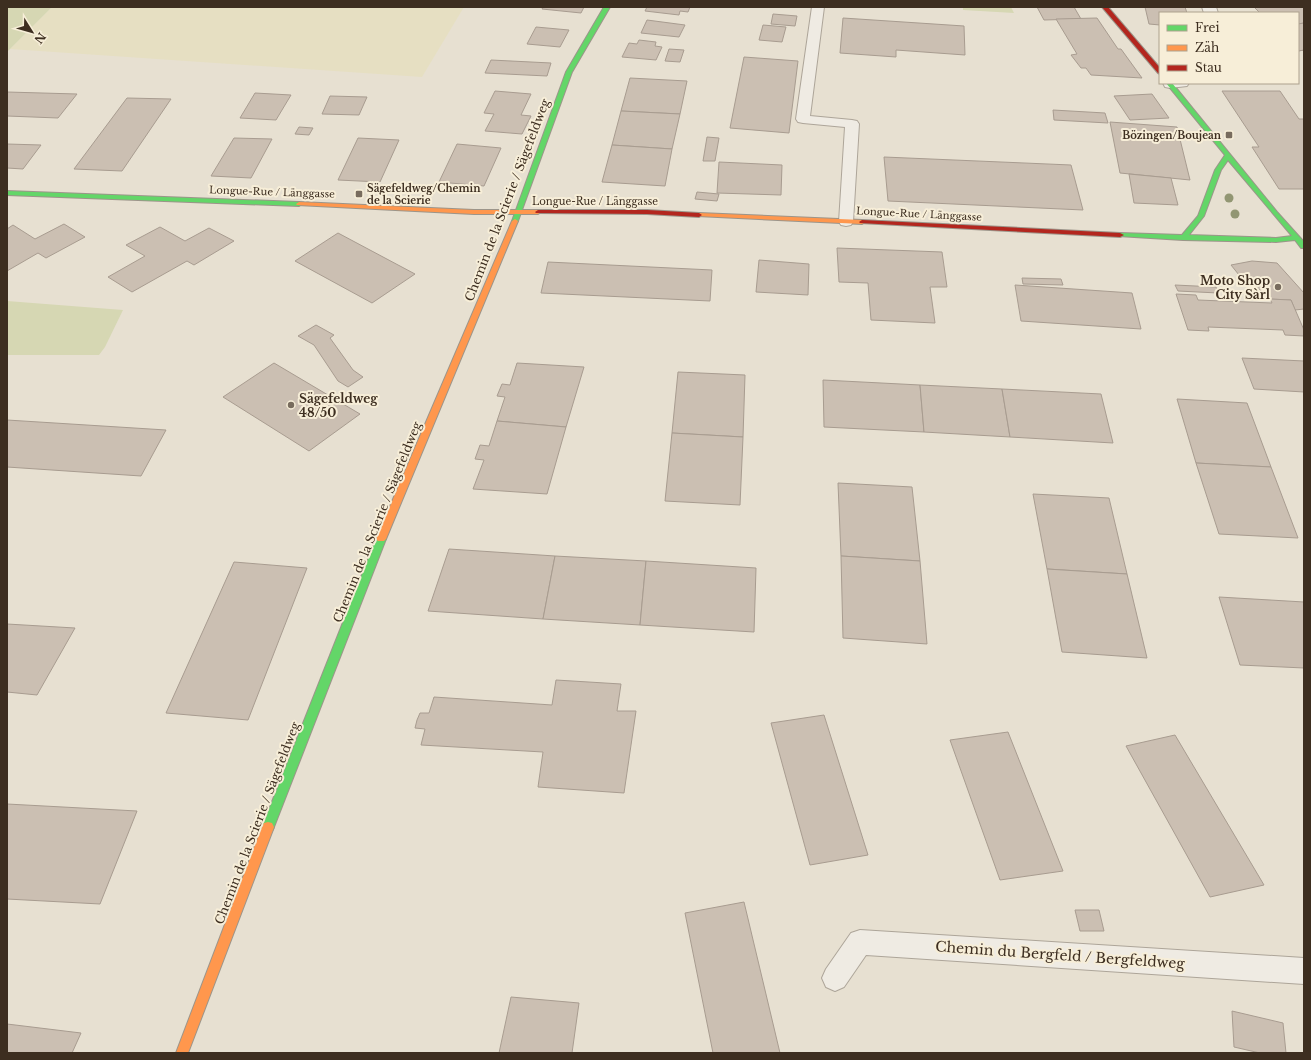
<svg xmlns="http://www.w3.org/2000/svg" width="1311" height="1060" viewBox="0 0 1311 1060" font-family="'Libre Baskerville',serif">
	<style>
		.farmland { fill: #e6dfc2 }
		.green { fill: #d6d7b3 }
		.building { fill: #cbbfb2; stroke: #a89c90 }
		.lines { fill: none; stroke-linecap: round; stroke-linejoin: round }
		.lane-casing { stroke: #ada599; stroke-width: 2 }
		.street-casing { stroke: #ada599; stroke-width: 2 }
		.fast-casing { stroke: #9c958a; stroke-width: 2 }
		.slow-casing { stroke: #9c958a; stroke-width: 2 }
		.jam-casing { stroke: #9c958a; stroke-width: 2 }
		.lane { fill: #efebe3; fill-rule: evenodd }
		.street { fill: #efebe3; fill-rule: evenodd }
		.fast { fill: #63d668; fill-rule: evenodd }
		.slow { fill: #ff974d; fill-rule: evenodd }
		.jam { fill: #b3261e; fill-rule: evenodd }
		.tree { fill: #929673 }
		.poi-dot { fill: #786c5e; stroke: #f7eed8; stroke-width: 1.5 }
		.labels { text-anchor: middle; dominant-baseline: central; stroke-width: 4; stroke-linejoin: round; paint-order: stroke }
		.far-poi-label { font-size: 10px; font-weight: bold; fill: #3d2e20; stroke: #f7eed8; text-anchor: end }
		.far-street-label { font-size: 10px; fill: #3d2e20; stroke: #f7eed8 }
		.street-label { font-size: 12px; fill: #3d2e20; stroke: #f7eed8 }
		.poi-label { font-size: 12px; font-weight: bold; fill: #3d2e20; stroke: #f7eed8; text-anchor: end }
		.near-street-label { font-size: 14px; fill: #3d2e20; stroke: #f7eed8 }
	</style>
	<rect width="100%" height="100%" fill="#e7e0d1"/>
	<polygon class="farmland" points="52,7 464,7 422,77 10,49"/>
	<g class="green">
		<polygon points="7,7 52,7 7,52"/>
		<polygon points="963,7 1011,7 1014,13 963,10"/>
		<polygon points="7,301 123,310 105,347 99,355 7,355"/>
	</g>
	<g class="building">
		<polygon points="543,7 584,7 581,13 542,9"/>
		<polygon points="647,7 690,7 688,12 680,11 679,15 645,11"/>
		<polygon points="1037,7 1074,7 1081,19 1044,20"/>
		<polygon points="1145,7 1185,7 1187,13 1160,13 1160,25 1149,24"/>
		<polygon points="1254,7 1304,7 1304,50 1298,51 1298,13 1260,13"/>
		<polygon points="1254,7 1304,7 1304,23 1298,24 1298,13 1260,13"/>
		<polygon points="773,14 797,16 795,26 771,24"/>
		<polygon points="843,18 964,26 965,55 896,50 896,57 840,53"/>
		<polygon points="1097,18 1118,49 1121,49 1142,78 1091,75 1086,68 1081,68 1071,55 1077,54 1056,19"/>
		<polygon points="647,20 685,25 679,37 641,33"/>
		<polygon points="1304,23 1304,50 1298,51 1298,24"/>
		<polygon points="763,25 786,27 782,42 759,40"/>
		<polygon points="536,27 569,30 560,47 527,44"/>
		<polygon points="639,40 656,42 655,46 662,47 656,60 622,57 629,43 637,44"/>
		<polygon points="669,49 684,50 680,62 665,61"/>
		<polygon points="744,57 798,61 789,133 730,128"/>
		<polygon points="491,60 551,63 547,76 485,73"/>
		<polygon points="630,78 687,81 680,114 621,111"/>
		<polygon points="495,91 531,94 521,115 531,116 522,134 485,131 494,114 484,113"/>
		<polygon points="1222,91 1280,91 1299,119 1304,119 1304,189 1279,189 1252,147 1259,147"/>
		<polygon points="7,92 77,94 58,118 7,116"/>
		<polygon points="255,93 291,95 276,120 240,118"/>
		<polygon points="1152,94 1169,118 1130,120 1114,96"/>
		<polygon points="330,96 367,97 359,115 322,114"/>
		<polygon points="127,98 171,99 122,171 74,169"/>
		<polygon points="1053,110 1105,113 1108,123 1054,120"/>
		<polygon points="621,111 680,114 672,149 612,145"/>
		<polygon points="1110,122 1177,127 1190,180 1120,173"/>
		<polygon points="299,127 313,128 309,135 295,134"/>
		<polygon points="707,137 719,138 715,161 703,161"/>
		<polygon points="234,138 272,139 251,178 211,176"/>
		<polygon points="358,138 399,140 380,182 338,180"/>
		<polygon points="7,144 41,145 23,169 7,168"/>
		<polygon points="457,144 501,148 484,186 439,182"/>
		<polygon points="612,145 672,149 665,186 602,182"/>
		<polygon points="884,157 1071,165 1083,210 888,201"/>
		<polygon points="719,162 782,165 781,195 717,193"/>
		<polygon points="1129,174 1171,178 1178,205 1134,203"/>
		<polygon points="697,192 719,194 717,201 695,199"/>
		<polygon points="64,224 85,237 46,258 38,253 7,271 7,229 13,225 35,239"/>
		<polygon points="160,227 185,241 209,228 234,241 194,265 187,261 132,292 108,277 145,256 126,245"/>
		<polygon points="338,233 415,274 372,303 295,261"/>
		<polygon points="837,248 942,252 947,287 930,287 935,323 871,320 868,283 839,282"/>
		<polygon points="759,260 809,264 808,295 756,292"/>
		<polygon points="1252,261 1277,263 1304,293 1304,309 1295,310 1291,300 1268,299 1252,281 1243,280 1231,265"/>
		<polygon points="548,262 712,270 710,301 541,293"/>
		<polygon points="1022,278 1061,279 1063,285 1023,284"/>
		<polygon points="1015,285 1132,293 1141,329 1021,321"/>
		<polygon points="1175,285 1216,287 1218,293 1178,291"/>
		<polygon points="1176,294 1196,295 1198,300 1272,303 1270,299 1291,300 1304,330 1304,336 1285,335 1283,330 1208,327 1209,331 1188,330"/>
		<polygon points="316,325 334,335 330,338 353,370 363,377 348,387 338,381 314,345 298,336"/>
		<polygon points="1242,358 1304,361 1304,392 1254,389"/>
		<polygon points="274,363 360,414 309,451 223,397"/>
		<polygon points="517,363 584,367 566,427 497,421 505,397 497,396 502,384 510,385"/>
		<polygon points="678,372 745,375 743,437 672,433"/>
		<polygon points="823,380 920,385 924,432 824,427"/>
		<polygon points="920,385 1002,389 1010,437 924,432"/>
		<polygon points="1002,389 1101,394 1113,443 1010,437"/>
		<polygon points="1177,399 1247,403 1271,467 1196,463"/>
		<polygon points="7,420 166,430 141,476 7,467"/>
		<polygon points="497,421 566,427 547,494 473,489 484,460 475,459 480,445 489,446"/>
		<polygon points="672,433 743,437 740,505 665,501"/>
		<polygon points="1196,463 1271,467 1298,538 1219,534"/>
		<polygon points="838,483 912,487 920,561 841,556"/>
		<polygon points="1033,494 1109,498 1127,574 1047,569"/>
		<polygon points="449,549 555,556 543,619 428,611"/>
		<polygon points="555,556 646,561 640,625 543,619"/>
		<polygon points="841,556 920,561 927,644 843,638"/>
		<polygon points="646,561 756,568 754,632 640,625"/>
		<polygon points="234,562 307,568 248,720 166,713"/>
		<polygon points="1047,569 1127,574 1147,658 1062,652"/>
		<polygon points="1219,597 1304,602 1304,668 1240,665"/>
		<polygon points="7,624 75,628 37,695 7,692"/>
		<polygon points="556,680 621,684 617,711 636,711 624,793 538,787 543,752 421,745 425,729 415,728 417,720 420,713 429,713 434,697 552,705"/>
		<polygon points="824,715 868,855 810,865 771,723"/>
		<polygon points="1008,732 1063,871 1000,880 950,740"/>
		<polygon points="1175,735 1264,885 1210,897 1126,746"/>
		<polygon points="7,804 137,811 100,904 7,899"/>
		<polygon points="744,902 780,1053 713,1053 685,913"/>
		<polygon points="1075,910 1099,910 1104,931 1080,931"/>
		<polygon points="511,997 579,1003 572,1053 499,1053"/>
		<polygon points="1232,1011 1283,1023 1286,1053 1260,1053 1234,1047"/>
		<polygon points="7,1024 81,1033 72,1053 7,1053"/>
	</g>
	<g class="lines">
		<g class="lane-casing">
			<g id="lane">
				<polygon points="812,7 824,7 810,116 852,120 857,121 859,124 853,222 851,225 846,226 841,225 839,222 845,127 803,123 798,122 796,119"/>
				<polygon points="860,930 1304,958 1304,984 866,955 844,987 835,991 826,987 822,978 826,969 851,933"/>
			</g>
		</g>
		<g class="street-casing">
			<g id="street">
				<polygon points="1202,7 1216,7 1218,13 1204,13"/>
				<polygon points="1163,83 1189,83 1187,86 1170,88 1165,87"/>
			</g>
		</g>
		<g class="fast-casing">
			<g id="fast">
				<polygon points="604,7 610,7 572,72 518,221 517,222 513,222 512,221 566,72"/>
				<path d="M1166,83H1172L1277,212L1304,242V248H1301L1295,240L1276,242L1183,240L1118,236V234L1120,233L1182,235L1198,216L1215,170L1225,155ZM1228,160L1292,236L1276,238L1189,235L1204,216L1221,170Z"/>
				<polygon points="7,191 299,202 302,204 299,206 7,195"/>
				<polygon points="381,536 384,537 386,539 274,827 272,831 268,832 264,831 262,827 376,539 378,537"/>
			</g>
		</g>
		<g class="slow-casing">
			<g id="slow">
				<polygon points="299,202 474,210 538,210 541,212 538,214 474,214 297,205 296,204"/>
				<polygon points="699,213 862,220 865,222 862,224 697,216 696,215"/>
				<polygon points="515,219 518,221 386,539 384,541 378,541 376,539 512,221"/>
				<polygon points="268,822 272,823 274,827 188,1053 176,1053 262,827 264,823"/>
			</g>
		</g>
		<g class="jam-casing">
			<g id="jam">
				<polygon points="1102,7 1108,7 1160,68 1160,74 1158,73"/>
				<polygon points="538,210 647,210 699,213 702,215 699,217 647,214 536,213 535,212"/>
				<polygon points="862,220 1120,233 1124,235 1120,237 860,223 859,222"/>
			</g>
		</g>
		<use href="#lane" class="lane"/>
		<use href="#street" class="street"/>
		<use href="#fast" class="fast"/>
		<use href="#slow" class="slow"/>
		<use href="#jam" class="jam"/>
	</g>
	<g class="tree">
		<circle cx="1229" cy="198" r="4.5"/>
		<circle cx="1235" cy="214" r="4.5"/>
	</g>
	<g class="poi-dot">
		<rect x="1225" y="131" width="8" height="8" rx="2"/>
		<rect x="355" y="190" width="8" height="8" rx="2"/>
		<circle cx="1278" cy="287" r="4"/>
		<circle cx="291" cy="405" r="4"/>
	</g>
	<g class="labels">
		<g class="far-poi-label">
			<text x="1221" y="135">Bözingen/Boujean</text>
			<text x="367" y="188" text-anchor="start">Sägefeldweg/Chemin<tspan x="367" dy="12">de la Scierie</tspan></text>
		</g>
		<g class="far-street-label">
			<text transform="translate(272 192) rotate(2)">Longue-Rue / Länggasse</text>
			<text x="595" y="201">Longue-Rue / Länggasse</text>
			<text transform="translate(919 214) rotate(3)">Longue-Rue / Länggasse</text>
		</g>
		<g class="street-label">
			<text transform="translate(507 200) rotate(-69)">Chemin de la Scierie / Sägefeldweg</text>
			<text transform="translate(377 522) rotate(-68)">Chemin de la Scierie / Sägefeldweg</text>
			<text transform="translate(257 823) rotate(-69)">Chemin de la Scierie / Sägefeldweg</text>
		</g>
		<g class="poi-label">
			<text x="1270" y="280">Moto Shop<tspan x="1270" dy="14">City Sàrl</tspan></text>
			<text x="299" y="398" text-anchor="start">Sägefeldweg<tspan x="299" dy="14">48/50</tspan></text>
		</g>
		<g class="near-street-label">
			<text transform="translate(1060 955) rotate(4)">Chemin du Bergfeld / Bergfeldweg</text>
		</g>
	</g>
	<rect width="1311" height="1060" fill="none" stroke="#3d2e20" stroke-width="16"/>
	<rect x="1159" y="12" width="140" height="72" fill="#f7eed8" stroke="#ada18e"/>
	<rect x="1167" y="25" width="20" height="6" fill="#63d668" stroke="#ada18e"/>
	<text x="1195" y="32" font-size="12" fill="#3d2e20">Frei</text>
	<rect x="1167" y="45" width="20" height="6" fill="#ff974d" stroke="#ada18e"/>
	<text x="1195" y="52" font-size="12" fill="#3d2e20">Zäh</text>
	<rect x="1167" y="65" width="20" height="6" fill="#b3261e" stroke="#ada18e"/>
	<text x="1195" y="72" font-size="12" fill="#3d2e20">Stau</text>
	<g transform="translate(32 32) rotate(127)" stroke="#f7eed8" stroke-width="3" paint-order="stroke">
	<path d="M0-3L7 15L0 10L-7 15Z" fill="#3d2e20"/>
	<text y="-6" font-size="11" font-weight="bold" text-anchor="middle" fill="#3d2e20">N</text>
	</g>
</svg>
